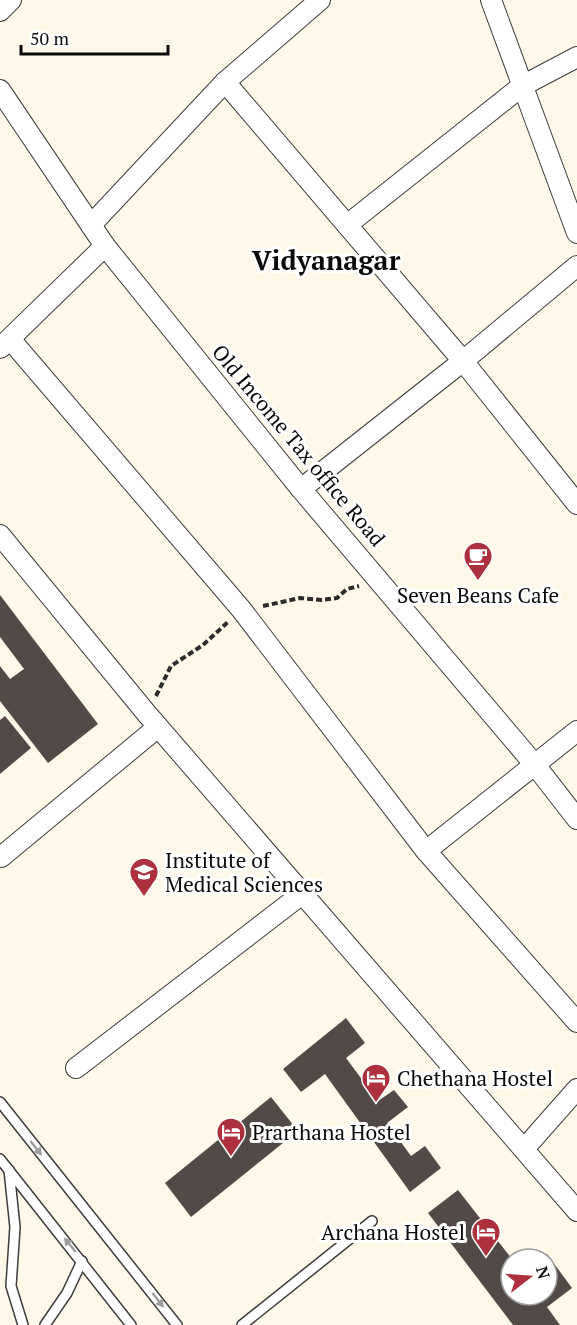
<svg xmlns="http://www.w3.org/2000/svg" width="577" height="1325" viewBox="0 0 577 1325" font-family="'PT Serif',serif">
	<style>
		.building { fill: #514a47 }
		.lines { fill: none; stroke-linecap: round; stroke-linejoin: round }
		.lane-casing { stroke: #3d3d3d; stroke-width: 12 }
		.street-casing { stroke: #3d3d3d; stroke-width: 22 }
		.path { stroke: #2c2c2c; stroke-width: 4; stroke-dasharray: 6 3; stroke-linecap: butt }
		.lane { stroke: #fff; stroke-width: 9 }
		.street { stroke: #fff; stroke-width: 20 }
		.oneway { fill: #9d9d9d }
		.labels { text-anchor: middle; dominant-baseline: central; stroke-width: 6; stroke-linejoin: round; paint-order: stroke }
		.street-label { font-size: 21px; fill: #0a0a0a; stroke: #fff }
		.poi-label { font-size: 21px; fill: #0a0a0a; stroke: #fff; text-anchor: start }
		.district-label { font-size: 27px; font-weight: bold; fill: #0a0a0a; stroke: #fff }
	</style>
	<rect width="100%" height="100%" fill="#fdf8e8"/>
	<g class="building">
		<polygon points="0,595 98,724 48,763 0,701 0,666 10,679 24,669 0,637"/>
		<polygon points="5,716 31,748 0,774 0,720"/>
		<polygon points="346,1018 365,1043 346,1058 378,1101 394,1090 408,1107 387,1123 411,1156 425,1146 441,1168 410,1192 325,1074 301,1092 283,1069"/>
		<polygon points="271,1097 298,1131 191,1217 165,1183"/>
		<polygon points="458,1190 512,1259 511,1295 547,1295 547,1259 541,1259 547,1254 572,1288 547,1307 560,1325 513,1325 428,1213"/>
	</g>
	<g class="lines">
		<g class="lane-casing">
			<g id="lane">
				<polyline points="0,1102 177,1325"/>
				<polyline points="0,1159 131,1325"/>
				<polyline points="9,1170 15,1227 11,1286 23,1325"/>
				<polyline points="45,1325 67,1293 82,1261"/>
				<polyline points="242,1325 372,1221"/>
			</g>
		</g>
		<g class="street-casing">
			<g id="street">
				<polyline points="491,0 577,233"/>
				<polyline points="0,11 11,0"/>
				<polyline points="225,82 463,361 577,504"/>
				<polyline points="0,90 105,246 301,489 535,765 577,819"/>
				<polyline points="91,225 225,82 320,0"/>
				<polyline points="347,225 522,86 577,57"/>
				<polyline points="10,339 241,609 426,851 577,1022"/>
				<polyline points="0,348 105,246"/>
				<polyline points="301,489 463,361 577,266"/>
				<polyline points="0,535 147,714 577,1211"/>
				<polyline points="426,851 577,731"/>
				<polyline points="1,857 158,727"/>
				<polyline points="76,1068 302,894"/>
				<polyline points="524,1149 577,1089"/>
			</g>
		</g>
		<g class="path">
			<polyline points="263,606 300,598 322,600 337,598 347,589 359,586"/>
			<polyline points="156,696 171,666 203,645 228,622"/>
		</g>
		<use href="#lane" class="lane"/>
		<use href="#street" class="street"/>
	</g>
	<defs><path id="oneway-solid" d="M-6-.8H1V-3.2L6.5 0L1 3.2V.8H-6Z" transform="scale(1.5)"/></defs>
	<g class="oneway">
		<use href="#oneway-solid" transform="translate(36 1148) rotate(52)"/>
		<use href="#oneway-solid" transform="translate(70 1245) rotate(-129)"/>
		<use href="#oneway-solid" transform="translate(158 1300) rotate(52)"/>
	</g>
	<defs>
		<g id="cafe-pin" transform="scale(1.5)"><path d="M0 17L-7.5 6A9.5 9.5 0 1 1 7.5 6Z" fill="#ac303d" stroke="#fff"/><path d="M-5.5-4.5H6V0H3Q3 3.5 0 3.5H-2.5Q-5.5 3.5-5.5 0ZM3-3.2v2h1.7v-2ZM-6 4.5H4V6H-6Z" fill="#fff"/></g>
		<g id="university-pin" transform="scale(1.5)"><path d="M0 17L-7.5 6A9.5 9.5 0 1 1 7.5 6Z" fill="#ac303d" stroke="#fff"/><path d="M0-5L7-2L0 1L-7-2ZM-4 1L0 2.5L4 1V4Q0 6-4 4Z" fill="#fff"/></g>
		<g id="hotel-pin" transform="scale(1.5)"><path d="M0 17L-7.5 6A9.5 9.5 0 1 1 7.5 6Z" fill="#ac303d" stroke="#fff"/><path d="M-6-4.5h1.5V1H6V5H4.5V3h-9V5H-6ZM-4 0a1.8 1.8 0 1 1 3.6 0ZM.5 0V-2.5h3Q6-2.5 6 0Z" fill="#fff"/></g>
	</defs>
	<g fill-rule="evenodd">
		<use href="#cafe-pin" x="478" y="556"/>
		<use href="#university-pin" x="144" y="872"/>
		<use href="#hotel-pin" x="376" y="1078"/>
		<use href="#hotel-pin" x="231" y="1132"/>
		<use href="#hotel-pin" x="486" y="1232"/>
	</g>
	<g class="labels">
		<g class="street-label">
			<text transform="translate(299 445) rotate(50)">Old Income Tax office Road</text>
		</g>
		<g class="poi-label">
			<text x="478" y="595" text-anchor="middle">Seven Beans Cafe</text>
			<text x="165" y="860">Institute of<tspan x="165" dy="24">Medical Sciences</tspan></text>
			<text x="397" y="1078">Chethana Hostel</text>
			<text x="252" y="1132">Prarthana Hostel</text>
			<text x="465" y="1232" text-anchor="end">Archana Hostel</text>
		</g>
		<g class="district-label">
			<text x="326" y="260">Vidyanagar</text>
		</g>
	</g>
	<g transform="translate(529 1277) rotate(73)"><circle r="28" fill="#ffffff" stroke="#9d9d9d" stroke-width="1.5"/>
	<path d="M0-4.5L10 22L0 15L-10 22Z" fill="#ac303d"/>
	<text y="-9" font-size="16" font-weight="bold" text-anchor="middle" fill="#0a0a0a">N</text>
	</g>
	<path d="M21 45v9h147v-9" fill="none" stroke="#0a0a0a" stroke-width="3"/>
	<text x="30" y="45" font-size="18" fill="#0a0a0a" stroke="#ffffff" stroke-width="4.5" paint-order="stroke">50 m</text>
</svg>
